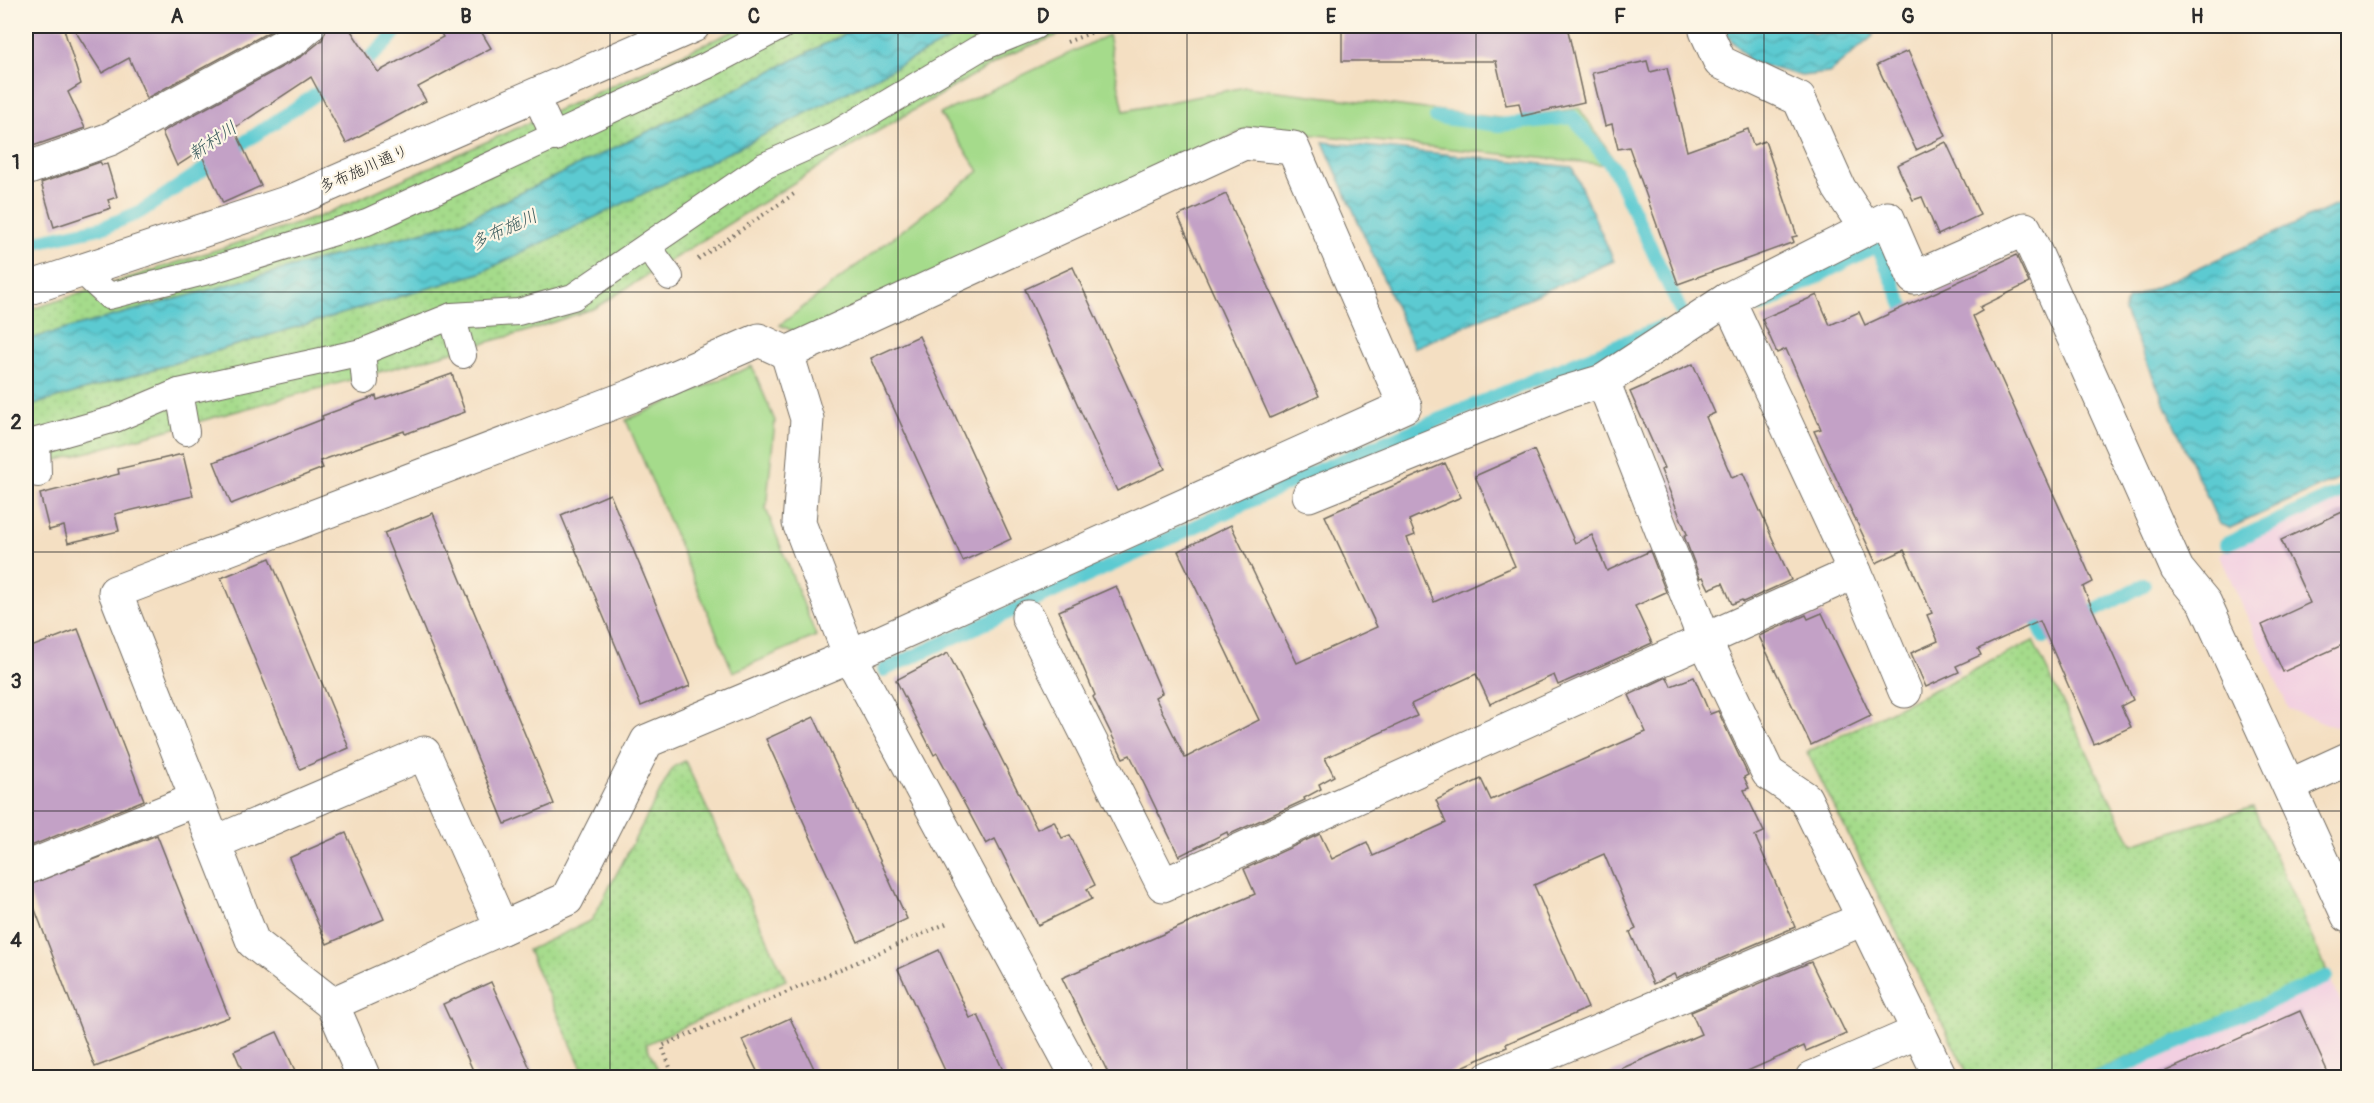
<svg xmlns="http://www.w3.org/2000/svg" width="2374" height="1103" viewBox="0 0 2374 1103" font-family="Pangolin,'Klee One',sans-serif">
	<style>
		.built { fill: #f2cfe1 }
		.grass { fill: #a5db8b; stroke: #68835b; stroke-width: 1.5 }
		.park { fill: url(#park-dots); stroke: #68835b; stroke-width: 1.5 }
		.water { fill: url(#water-waves); stroke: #447a7e; stroke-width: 1.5 }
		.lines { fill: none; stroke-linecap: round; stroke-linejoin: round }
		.stream { stroke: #5ccad1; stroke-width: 14 }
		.building { fill: #c3a1c6 }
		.pedestrian-casing { stroke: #716a60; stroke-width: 28 }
		.minor-casing { stroke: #716a60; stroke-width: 35 }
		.path { stroke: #716a60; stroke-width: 4; stroke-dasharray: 1.5 4.5; stroke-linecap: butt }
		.pedestrian { stroke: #fff; stroke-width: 26 }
		.minor { stroke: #fff; stroke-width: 33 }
		.grid { fill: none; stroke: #2b2b2b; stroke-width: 1.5; stroke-opacity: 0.55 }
		.labels { text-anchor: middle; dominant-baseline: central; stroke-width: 4.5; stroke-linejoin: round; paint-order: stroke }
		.street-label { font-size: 16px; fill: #2b2b2b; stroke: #fcf5e5 }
		.water-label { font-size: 18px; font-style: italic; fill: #3a5b5d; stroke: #fcf5e5 }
		.neatline { fill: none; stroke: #2b2b2b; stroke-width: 2 }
		.grid-label { font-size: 20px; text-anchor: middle; font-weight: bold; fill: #2b2b2b }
	</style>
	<defs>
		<pattern id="park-dots" width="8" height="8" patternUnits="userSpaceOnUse" patternTransform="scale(1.5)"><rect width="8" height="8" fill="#a5db8b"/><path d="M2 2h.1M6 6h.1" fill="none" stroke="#8ebc78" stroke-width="1.8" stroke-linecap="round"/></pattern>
		<pattern id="water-waves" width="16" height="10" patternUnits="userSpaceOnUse" patternTransform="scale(1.5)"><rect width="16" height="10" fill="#5ccad1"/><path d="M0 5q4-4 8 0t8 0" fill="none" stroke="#4ca4aa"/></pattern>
	</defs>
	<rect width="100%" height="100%" fill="#fcf5e5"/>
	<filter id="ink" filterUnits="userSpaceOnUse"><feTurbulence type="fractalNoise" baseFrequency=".0167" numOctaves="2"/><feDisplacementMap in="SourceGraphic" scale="12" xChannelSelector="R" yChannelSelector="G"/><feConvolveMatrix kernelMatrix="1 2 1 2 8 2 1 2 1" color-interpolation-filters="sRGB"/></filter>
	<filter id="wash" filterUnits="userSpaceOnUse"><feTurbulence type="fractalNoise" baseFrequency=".008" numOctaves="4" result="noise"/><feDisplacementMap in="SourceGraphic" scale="24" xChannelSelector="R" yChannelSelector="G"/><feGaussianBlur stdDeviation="1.35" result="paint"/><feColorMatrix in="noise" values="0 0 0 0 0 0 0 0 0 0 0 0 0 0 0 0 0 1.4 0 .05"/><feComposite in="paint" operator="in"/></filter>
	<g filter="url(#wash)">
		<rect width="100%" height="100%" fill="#f4dfc2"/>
		<g class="built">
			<polygon points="2348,495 2348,721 2335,727 2289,709 2219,554"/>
			<polygon points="2331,981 2348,1018 2348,1077 2116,1078"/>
		</g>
		<g class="grass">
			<polygon points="1108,35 1124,111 1245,87 1507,119 1579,108 1619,166 1249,128 803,336 780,325 979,171 940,114"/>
			<polygon points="752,366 775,421 766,509 816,636 733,672 626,420"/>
		</g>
		<g class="park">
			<polygon points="745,26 860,26 732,91 465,220 26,340 26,311 321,216"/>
			<polygon points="976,26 1081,26 1008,55 854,145 595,308 521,333 26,469 26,407 480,273"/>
			<polygon points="2033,641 2132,844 2253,807 2327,971 2082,1077 1969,1077 1807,752"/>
			<polygon points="685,761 786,980 646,1044 661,1077 586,1077 528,950 592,920 673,767"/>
		</g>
		<g class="water">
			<polygon points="860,26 976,26 746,144 480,273 26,407 26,340 465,220 732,91"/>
			<polygon points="1728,26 1804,26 1814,34 1875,26 1873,36 1829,73 1801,76 1751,62 1725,33"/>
			<polygon points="1323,142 1572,167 1614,261 1414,348"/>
			<polygon points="2348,200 2348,474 2230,528 2219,524 2124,312 2127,300"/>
		</g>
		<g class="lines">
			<g class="stream">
				<path d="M354,69C372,57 388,44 399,26"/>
				<polyline points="1436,117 1499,125 1573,117 1614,169 1684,318"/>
				<polyline points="26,244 104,227 140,212 333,83"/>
				<polyline points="1761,306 1877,245 1911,324"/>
				<polyline points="2226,544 2348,489"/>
				<polyline points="2031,606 2044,637 2062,628"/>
				<polyline points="2079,619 2144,585"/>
				<polyline points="884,670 1309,474 1661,327"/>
				<polyline points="2097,1078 2326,977"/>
			</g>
		</g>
		<g id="blocks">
			<g class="building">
				<polygon points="26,26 63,26 81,84 68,92 85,128 30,147 26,131"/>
				<polygon points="72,26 280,26 147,98 129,58 102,73"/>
				<polygon points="327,26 348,26 378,72 443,37 437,26 478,26 491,48 418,87 426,101 346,143 311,77 234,128 261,186 223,203 200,151 177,166 162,132 302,56 322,40"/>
				<polygon points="1342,26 1567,26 1584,102 1522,116 1519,103 1506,105 1496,61 1342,61"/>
				<polygon points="1908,51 1946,136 1916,150 1877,65"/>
				<polygon points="1647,61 1650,72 1667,68 1687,151 1748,129 1753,145 1765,141 1797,236 1792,237 1794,242 1678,284 1629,147 1618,149 1612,124 1605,126 1592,73"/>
				<polygon points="1946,142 1980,215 1938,235 1922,197 1913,200 1897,165"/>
				<polygon points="100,162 102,165 107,164 117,197 108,200 111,208 54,227 41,183"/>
				<polygon points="1226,194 1319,396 1270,418 1178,216"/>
				<polygon points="2016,255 2029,283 1980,307 1982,311 1973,316 2093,582 2083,587 2133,700 2121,706 2131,727 2094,744 2040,621 1978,649 1981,655 1956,666 1959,672 1926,687 1911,653 1938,641 1927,615 1932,613 1904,550 1876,563 1814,431 1821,429 1786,349 1777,353 1762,319 1817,295 1830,325 1859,312 1865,325"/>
				<polygon points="1073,267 1165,469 1117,491 1025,289"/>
				<polygon points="919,336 1011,539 963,561 871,358"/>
				<polygon points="1693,364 1715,413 1706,417 1732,478 1743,473 1791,580 1743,602 1742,600 1732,604 1723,583 1709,589 1703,577 1700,578 1684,536 1687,534 1661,470 1664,468 1630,392"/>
				<polygon points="452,374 465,412 405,434 404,431 320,461 323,468 231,504 214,462 323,419 322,416 376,396 377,400"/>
				<polygon points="1534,450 1575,543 1592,535 1607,571 1650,551 1666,592 1635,606 1652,643 1558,685 1554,675 1490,704 1476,674 1411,704 1417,716 1325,758 1334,776 1319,784 1321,789 1304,798 1305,800 1228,835 1227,832 1179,856 1130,755 1123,758 1093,697 1095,695 1059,611 1116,586 1162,693 1155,697 1185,758 1259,720 1178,551 1231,525 1297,663 1377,627 1325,516 1445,463 1461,497 1409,520 1415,535 1407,538 1434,602 1515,566 1475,476"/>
				<polygon points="183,454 193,496 115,514 119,531 68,543 64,526 49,530 40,494 119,474 118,469"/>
				<polygon points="610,494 690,686 641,706 561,515"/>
				<polygon points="2349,509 2349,642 2283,672 2262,625 2310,603 2281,540"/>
				<polygon points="433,513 554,804 505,824 384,533"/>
				<polygon points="270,558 349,748 300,769 221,578"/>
				<polygon points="1822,613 1871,716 1811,745 1759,636 1806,615 1808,619"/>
				<polygon points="78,629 144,800 26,848 26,649"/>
				<polygon points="948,653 1037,829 1054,821 1062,838 1070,835 1095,885 1087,889 1092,899 1038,925 995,839 986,844 937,753 934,755 896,680"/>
				<polygon points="1667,677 1671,686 1694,677 1710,714 1718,711 1748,775 1744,777 1749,788 1744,790 1764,832 1755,836 1795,927 1676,978 1674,974 1653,984 1630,932 1636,929 1604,854 1534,885 1588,1008 1506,1044 1507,1047 1440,1077 1110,1077 1062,978 1255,894 1244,869 1320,834 1332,859 1367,842 1373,856 1446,823 1436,800 1481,779 1491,800 1646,732 1629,695"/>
				<polygon points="814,717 907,919 858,942 766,739"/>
				<polygon points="346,833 384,919 327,944 289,858"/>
				<polygon points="157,835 229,1017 95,1067 26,886"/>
				<polygon points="939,950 970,1018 978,1015 1006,1077 948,1077 898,969"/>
				<polygon points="1811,962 1846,1034 1806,1051 1804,1046 1734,1077 1602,1077 1701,1034 1691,1012"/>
				<polygon points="491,982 534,1077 476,1077 443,1004"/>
				<polygon points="2300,1011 2330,1077 2153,1077"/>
				<polygon points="790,1018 818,1077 760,1077 742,1040"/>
				<polygon points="277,1032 298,1077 245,1077 234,1051"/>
			</g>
		</g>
	</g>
	<g filter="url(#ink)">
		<use href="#blocks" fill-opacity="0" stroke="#716a60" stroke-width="1.5"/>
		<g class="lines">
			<g class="pedestrian-casing">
				<g id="pedestrian">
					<polyline points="535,95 555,138"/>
					<polyline points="648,247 670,277"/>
					<polyline points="81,270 109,296 208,271 367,222 706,66 782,26"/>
					<polyline points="452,316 463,355"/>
					<polyline points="362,352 365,381"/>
					<polyline points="179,392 186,432"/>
					<polyline points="37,442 38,474"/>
					<polyline points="26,444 115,419 179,392 362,352 452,316 518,312 573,297 764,166 834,135 978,49 1035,26"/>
				</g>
			</g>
			<g class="minor-casing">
				<g id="minor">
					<polyline points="1708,26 1706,31 1720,62 1799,99 1839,188 1866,229"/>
					<polyline points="26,169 110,139 293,40 309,26"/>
					<polyline points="26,289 292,201 693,26"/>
					<polyline points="1728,299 1855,572 1905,691"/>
					<polyline points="787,353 807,419 799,523 850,656 1078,1078"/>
					<polyline points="1309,495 1563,393 1603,381"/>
					<polyline points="1028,617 1163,885 1855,572"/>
					<polyline points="2289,786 2348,759"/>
					<polyline points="214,843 424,753 502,928"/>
					<polyline points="26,868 197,799"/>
					<polyline points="332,1004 567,899 647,741 850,656 1405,406 1293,148 1244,143 787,353 759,340 631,396 115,592 253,942 332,1004 364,1078"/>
					<polyline points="1489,1078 1863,919"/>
					<polyline points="1812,1078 1918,1032"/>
					<polyline points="1941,1078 1805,798 1768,773 1705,641 1603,381 1728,299 1888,218 1914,278 2025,229 2177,569 2205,603 2348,916"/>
				</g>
			</g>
			<g class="path">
				<polyline points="1067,42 1108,26"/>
				<polyline points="698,259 794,194"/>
				<polyline points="674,1078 662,1046 950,922"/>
			</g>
			<use href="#pedestrian" class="pedestrian"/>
			<use href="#minor" class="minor"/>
		</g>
	</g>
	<path class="grid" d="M322,26V1078M610,26V1078M898,26V1078M1187,26V1078M1476,26V1078M1764,26V1078M2052,26V1078M26,292H2348M26,552H2348M26,811H2348"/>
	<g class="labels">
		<g class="street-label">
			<text transform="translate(364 169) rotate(-24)">多布施川通り</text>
		</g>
		<g class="water-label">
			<text transform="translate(213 141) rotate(-34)">新村川</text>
			<text transform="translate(504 230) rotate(-25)">多布施川</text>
		</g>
	</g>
	<rect width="2374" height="1103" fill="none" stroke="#fcf5e5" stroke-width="66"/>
	<rect x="33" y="33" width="2308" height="1037" class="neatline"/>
	<g class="grid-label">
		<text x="177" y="23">A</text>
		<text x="466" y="23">B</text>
		<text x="754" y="23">C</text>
		<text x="1043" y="23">D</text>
		<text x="1331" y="23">E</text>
		<text x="1620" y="23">F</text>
		<text x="1908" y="23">G</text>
		<text x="2197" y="23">H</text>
		<text x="16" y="169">1</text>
		<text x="16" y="429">2</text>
		<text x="16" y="688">3</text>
		<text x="16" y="947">4</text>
	</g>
</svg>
